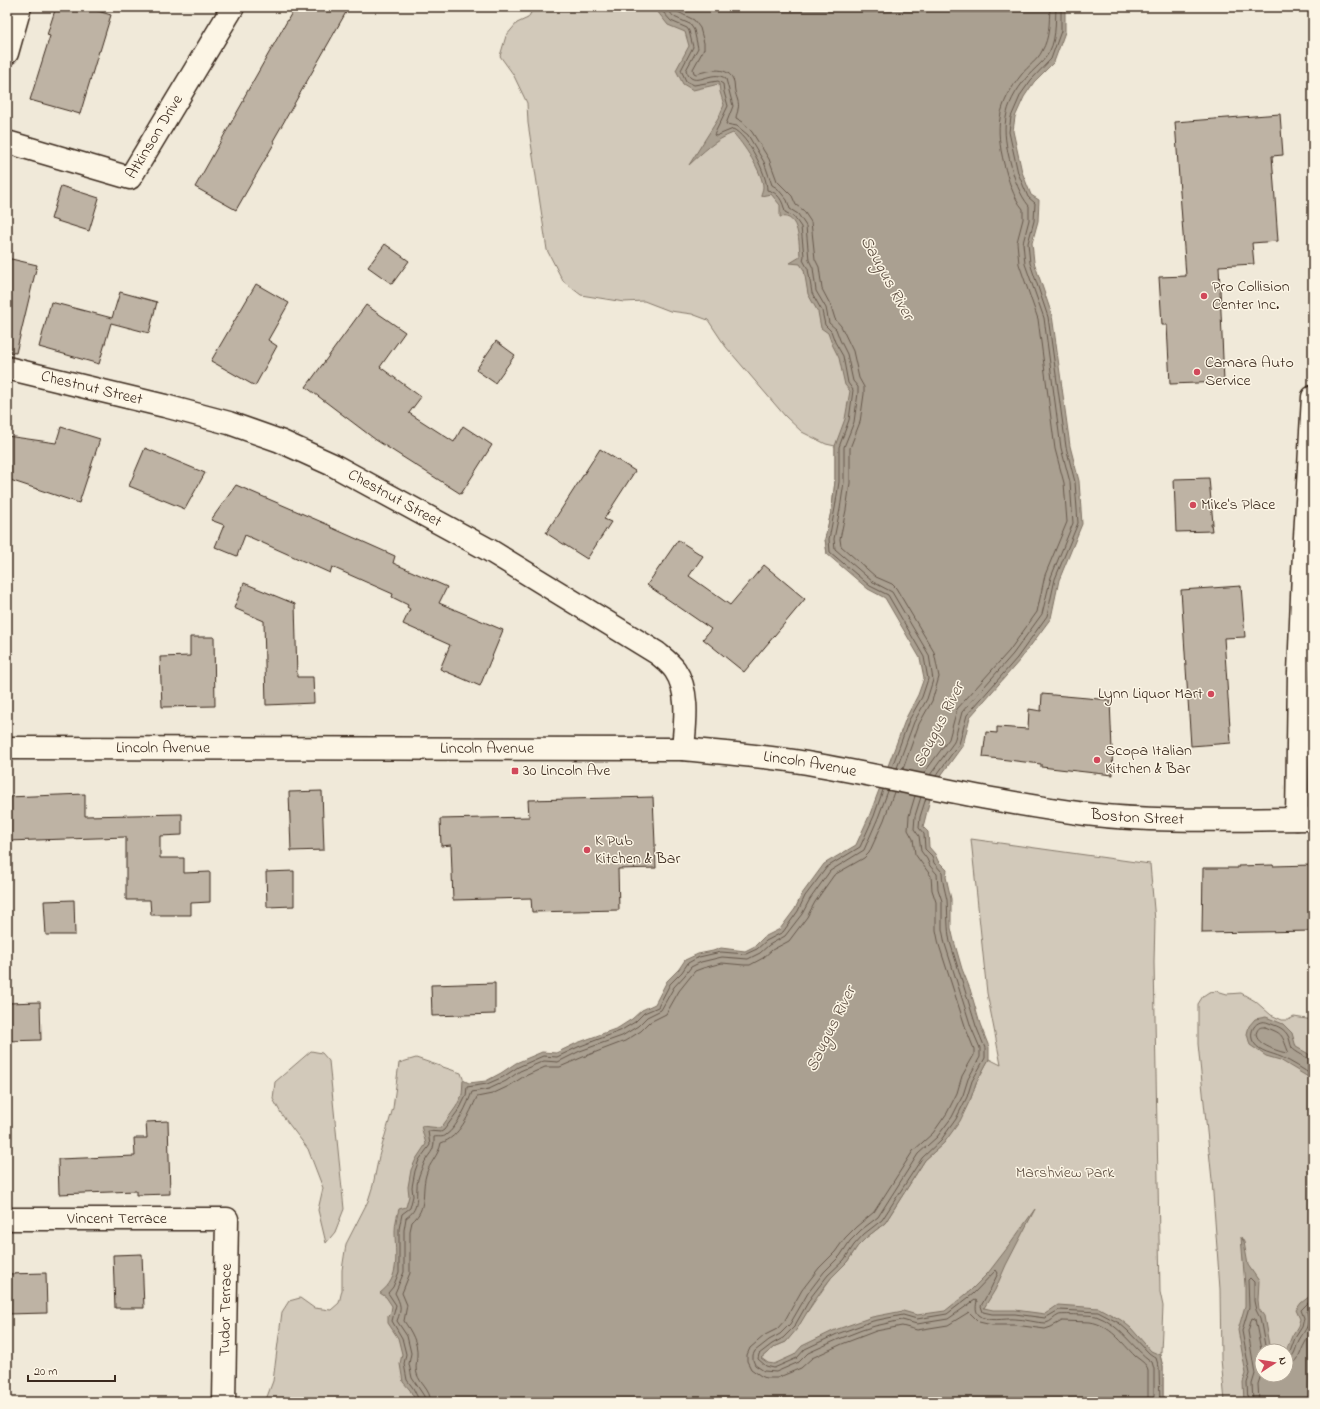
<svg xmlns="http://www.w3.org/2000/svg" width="1320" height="1409" viewBox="0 0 1320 1409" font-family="'Indie Flower',sans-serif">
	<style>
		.green { fill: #d2c9ba; stroke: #867a6c; fill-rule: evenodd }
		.water { fill: #aaa091; stroke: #7e7163 }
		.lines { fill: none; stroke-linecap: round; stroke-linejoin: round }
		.shore { stroke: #67594c; stroke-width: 1 }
		.building { fill: #beb3a4; stroke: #3b2a1e }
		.minor-casing { stroke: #3b2a1e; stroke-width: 25 }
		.major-casing { stroke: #3b2a1e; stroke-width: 25 }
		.minor { stroke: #fcf5e5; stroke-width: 22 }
		.major { stroke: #fcf5e5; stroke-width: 22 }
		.poi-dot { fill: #d1495b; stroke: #fcf5e5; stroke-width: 1.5 }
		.labels { text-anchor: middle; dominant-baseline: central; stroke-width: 3; stroke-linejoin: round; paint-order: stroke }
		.street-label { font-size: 16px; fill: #3b2a1e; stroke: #fcf5e5 }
		.poi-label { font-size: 16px; fill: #3b2a1e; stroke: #fcf5e5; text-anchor: start }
		.park-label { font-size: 16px; fill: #615245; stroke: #fcf5e5 }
		.water-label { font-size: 17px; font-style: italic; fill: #625346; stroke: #fcf5e5 }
	</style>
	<rect width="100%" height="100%" fill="#f0e9d9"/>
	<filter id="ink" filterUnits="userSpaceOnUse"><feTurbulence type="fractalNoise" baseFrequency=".025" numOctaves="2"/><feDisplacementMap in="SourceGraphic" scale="8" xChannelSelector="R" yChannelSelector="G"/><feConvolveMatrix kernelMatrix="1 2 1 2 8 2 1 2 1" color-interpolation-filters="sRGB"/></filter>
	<g filter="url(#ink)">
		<g class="green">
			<polygon points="534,7 713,7 861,307 837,553 827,554 825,539 832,507 835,481 835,446 826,444 802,432 785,416 726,347 708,320 692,314 670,311 644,301 624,302 581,295 563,281 547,250 528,123 527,103 513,74 500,56 506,36 517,23 528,18"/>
			<polygon points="971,839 1150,864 1155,921 1154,962 1160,1292 1163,1306 1161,1352 1160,1351 1160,1355 1163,1367 1163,1402 778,1375 761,1358 774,1347 786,1342 831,1278 847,1262 857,1247 867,1237 885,1223 925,1160 944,1143 971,1098 976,1083 989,1059 1001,1065 987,993"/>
			<path d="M1217,991L1227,994L1241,993L1255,1001L1271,1015L1282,1020H1288L1294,1017L1313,1020V1402H1225L1221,1359L1220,1289L1212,1180L1198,1044V1004L1203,996L1209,992ZM1262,1351H1286V1375H1262Z"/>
			<polygon points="311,1051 322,1053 329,1061 344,1209 335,1232 326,1243 318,1210 323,1188 308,1149 282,1115 273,1099 275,1082"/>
			<polygon points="416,1058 461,1073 580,1402 265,1402 273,1381 282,1312 289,1301 300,1298 314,1308 331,1310 339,1303 342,1290 342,1270 346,1244 368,1201 373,1185 379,1156 393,1108 399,1063"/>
		</g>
		<g class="water">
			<path d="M658,7H1065V32L1054,62L1034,82L1024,97L1015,117L1013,131L1022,172L1031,195L1039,200L1038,221L1032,243L1034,262L1052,315L1070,446L1079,481L1082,524L1059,580L1051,618L1020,660L970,717L963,745L937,781L930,799L923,827L928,832L929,847L935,854L938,861L947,870L946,877L951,899V928L954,941L962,969L970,989L980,1024L989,1047V1059L976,1083L971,1098L960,1121L944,1143L925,1160L885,1223L867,1237L857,1247L847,1262L831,1278L815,1299L797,1329L786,1342L774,1347L761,1358L768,1363L774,1364L794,1355L802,1346L835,1330L872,1317L903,1311L917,1315L945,1311L970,1291L988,1273L1008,1247L1035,1209L1006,1265L995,1290L984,1308L993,1310H1015L1045,1314L1058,1305L1099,1308L1121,1320L1131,1328L1151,1351L1160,1355L1163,1367V1402H416L410,1390L403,1382L400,1364L402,1354L398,1338L388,1323V1315L391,1312L392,1306L386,1297L380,1293C401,1277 395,1255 395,1231C395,1224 397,1216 399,1209L406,1207L409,1196L408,1187L411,1170L416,1159L426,1144L421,1126L441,1128L456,1107L462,1095L463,1080L469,1083L486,1081L501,1073L516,1063L542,1052L556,1053L577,1043L618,1028L632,1019L642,1010L655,1004L667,981L679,969L685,960L698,954L713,951L721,948L745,951L755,946L764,937L780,929L795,909L802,894L824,864L856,845L870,814L906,718L918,695L924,678L920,658L885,598L868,589L827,554L825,539L832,507L835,481V446L845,419L850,391L845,385L839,358L832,344L828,333L821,328L818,312L808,294L804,270L800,264L790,263L800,257C799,244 800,213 780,217V205L771,194L761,196C761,193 763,190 763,187C763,173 743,143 733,133C715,140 703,152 689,165L718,119L724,105L720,92L719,84L693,90L683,84L676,70L689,46L685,32L668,25L657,11Z"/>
			<polygon points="1266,1017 1283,1024 1292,1033 1296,1047 1307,1053 1313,1058 1313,1080 1280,1060 1266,1056 1250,1045 1247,1034 1249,1026 1255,1019"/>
			<polygon points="1241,1237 1244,1242 1248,1265 1259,1281 1258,1300 1259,1309 1264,1316 1270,1351 1262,1351 1262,1375 1286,1375 1286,1351 1292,1336 1298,1326 1300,1319 1296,1310 1301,1303 1310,1296 1312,1275 1313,1274 1313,1402 1244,1402 1243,1382 1246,1374 1238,1330 1245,1306 1245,1285"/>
		</g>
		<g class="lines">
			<g class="shore">
				<path d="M662,7V11L671,21L687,28L689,31L693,47L681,70L686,81L694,85L718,81L723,84L724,92L728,106L714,135L716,136L733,129C748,136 767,174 767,190C778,192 783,201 785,212L794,217L801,227L804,256L803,260L808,269L812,293L822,311L825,325L831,331L835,342L843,356L848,383L853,390L849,420L839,447V482L835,508L829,539L830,552L870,586L888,595L924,657L928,679L922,697L909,720L892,767"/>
				<path d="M667,7V9L674,17L690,24L694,30L698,48L686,70C693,92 712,67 726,79L733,106L726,124L737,126L748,135L764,162L772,185L777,188L787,200L790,209L798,214L806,226L809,260L813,268L816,291L826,308L829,323L836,329L840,340L847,354L853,381L858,387V393L854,422L844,447V482L840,509L834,539L835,549L873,582L892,592L929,655L933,680L927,699L914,722L897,768"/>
				<path d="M673,7L678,12L694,20L700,28L704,43V49L693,69L694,73L696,74C707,71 726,65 733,79C735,83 734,87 735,91C736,97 740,103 738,109C738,112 736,115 736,118L743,122L752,132L769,159L777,181L792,196L796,205L803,210L811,222L815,259L819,267L822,289L831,306L835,319L841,326L853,351L859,378L864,387V394L860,422L850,448V483L846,510L840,539L841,546L876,577L892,584L896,588L934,652L939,677L932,701L919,724L903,769"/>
				<path d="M924,773L949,739L957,709L1009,651L1037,612L1045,575L1067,522L1064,483L1055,449L1038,319L1019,264L1017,242L1023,219V209C1013,197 1008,179 1004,164C995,127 997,105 1022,74C1028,66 1038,60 1042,51C1050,37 1049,23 1050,7"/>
				<path d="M930,775L954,742L962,712L1013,654L1042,614L1051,577L1073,523L1070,482L1061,448L1044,318L1025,264L1023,243L1029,220V206C1020,195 1014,179 1011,165C1001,128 1002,107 1027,77C1033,70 1041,64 1046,57C1057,43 1055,23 1056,7"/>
				<polyline points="936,776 959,744 967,715 1017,658 1047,616 1055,579 1078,523 1075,482 1066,447 1048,317 1030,263 1028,243 1034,221 1035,203 1028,197 1018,173 1009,132 1011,117 1021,94 1031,80 1051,59 1061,31 1061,7"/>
				<path d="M915,796L909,816L908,830L913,839L915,854L931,876L932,890L936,902V930L939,945L966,1029L974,1049V1055L962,1076L957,1093L947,1113L933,1133L913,1151L874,1212L856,1227L845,1238L835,1252L819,1268L802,1290L785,1320L777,1329L765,1335L750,1348L747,1355V1361L751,1369L761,1376L766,1378H777L801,1368L812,1358L842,1344L876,1331L902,1326L917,1330L948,1325L969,1312L979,1322L992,1325H1015L1045,1329L1051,1327L1062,1321L1090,1322C1110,1325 1122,1343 1135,1356C1140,1360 1147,1364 1148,1370V1402"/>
				<path d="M921,797L915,816L914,829L919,836L921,851L927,859L930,866L937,874L938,889L942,901V929L945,944L971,1027L980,1048V1057L968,1079L963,1095L952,1117L937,1137L918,1154L878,1217L861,1230L850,1241L840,1256L824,1272L808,1293L790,1324L780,1334L769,1340L755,1351L753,1355V1360L755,1365L764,1371L776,1372L799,1362L808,1353L839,1339L862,1330L875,1326L902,1320L917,1324L948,1319L975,1300L977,1301C976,1306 975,1311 979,1315C988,1323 1005,1318 1015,1319C1025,1319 1036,1323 1046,1323C1051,1322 1054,1317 1059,1315C1061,1314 1092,1315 1096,1316C1120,1324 1132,1348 1152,1362L1154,1369V1402"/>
				<path d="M926,798L920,817L919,828L924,834L925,849L932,856L934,863L942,872C942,882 945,890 947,900C948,914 947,928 950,942L976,1026L985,1048V1058L972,1081L967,1097L956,1119L941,1140L922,1158L882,1220L864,1234L854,1245L844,1260L828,1275L811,1297L794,1327L783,1338L772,1344L759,1354L758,1359L766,1366L774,1368L797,1358L805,1349L837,1334L873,1321L903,1315L917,1319L947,1314L973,1294L996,1270L998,1273L991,1288L981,1306L983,1312L992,1314H1015L1045,1318L1059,1310L1098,1312L1119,1323L1128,1331L1149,1353L1156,1358L1159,1368L1160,1402"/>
				<path d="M1265,1027C1283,1034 1281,1033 1288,1051L1287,1053C1279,1052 1251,1043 1257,1031C1259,1027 1261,1027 1265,1027Z"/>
				<path d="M1313,1061C1310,1060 1294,1051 1292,1048C1290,1044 1290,1038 1287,1034C1282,1027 1276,1026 1269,1023C1256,1017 1247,1033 1254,1043C1260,1052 1272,1053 1281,1057C1292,1062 1303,1069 1313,1076"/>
				<polyline points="1286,1355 1290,1352 1295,1338 1302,1327 1304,1318 1301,1310 1313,1298"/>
				<path d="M1286,1360C1296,1357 1295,1348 1299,1340C1306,1328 1311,1325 1307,1311L1313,1305"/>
				<path d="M1286,1366C1300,1364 1299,1353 1305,1343C1307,1338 1311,1335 1313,1329"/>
				<polyline points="420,1402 413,1388 407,1380 404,1364 406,1354 402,1338 392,1321 396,1305 388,1293 393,1287 399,1272 399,1229 402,1214 410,1208 413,1196 412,1187 415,1171 419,1160 430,1145 428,1131 441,1132 444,1130 460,1108 466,1096 467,1087 487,1084 503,1077 518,1067 543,1056 557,1057 578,1047 620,1031 635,1022 644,1013 658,1007 670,984 682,972 688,963 699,957 721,952 746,954 757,949 766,941 783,932 798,911 805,896 827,867 860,847 874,816 883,790"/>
				<path d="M425,1402L424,1396L412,1378L409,1364L411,1353L407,1336L397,1321C402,1308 401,1305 395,1293L404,1272V1230L406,1218C419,1209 416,1201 417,1187C417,1180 420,1172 423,1166C428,1152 435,1154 434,1137C438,1136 443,1138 446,1135C457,1128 468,1103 472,1092L489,1089L506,1081L520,1071L544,1061L558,1062L580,1051L622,1036L638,1026L647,1017L661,1010L674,987L685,975L691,967L701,962L722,957L748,959L760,953L769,945L785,936L802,914L810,899L830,871L864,850L878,818L888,791"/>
				<path d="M431,1402C430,1389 420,1384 417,1374C415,1367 417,1362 417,1355C418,1343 411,1331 404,1321L407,1305L402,1293L410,1273V1231L412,1222C428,1208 421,1193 426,1175C429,1163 439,1155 441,1143C460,1137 469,1114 477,1097L492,1094L509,1086L523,1077L545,1067H560L583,1057L625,1041L641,1031L650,1022L666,1014L679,991L695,971L703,968L722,963L744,965H750L763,958L772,950L789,941L807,917L815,902L834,875L864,858L869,853L884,820L894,792"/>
				<polyline points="1248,1402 1247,1383 1250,1374 1242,1331 1249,1307 1248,1280 1250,1278 1254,1282 1254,1301 1256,1310 1260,1318 1266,1351"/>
				<polyline points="1253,1402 1252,1384 1255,1374 1248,1331 1252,1318 1255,1319 1262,1355"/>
				<polyline points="1259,1402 1258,1384 1261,1375 1259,1365 1262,1363"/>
			</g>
		</g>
		<g class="building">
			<polygon points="56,7 85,7 111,15 100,51 99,51 80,114 30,100 50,36 47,35"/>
			<polygon points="295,7 349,7 273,141 275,142 236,210 195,187 244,100 243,99"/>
			<polygon points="1280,114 1283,155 1272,156 1278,241 1252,243 1254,264 1219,266 1224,382 1170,384 1167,325 1162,325 1159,277 1186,276 1175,122"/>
			<polygon points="61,186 99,198 89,231 51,219"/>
			<polygon points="385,244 409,261 392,284 368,267"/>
			<polygon points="7,258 37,265 16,353 7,352"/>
			<polygon points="256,284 289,303 268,340 277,346 255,386 211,361"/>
			<polygon points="120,292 157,302 149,333 111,323 99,364 39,347 51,302 112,318"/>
			<polygon points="366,305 405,332 380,367 421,397 409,413 454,442 463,426 492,445 461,494 376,440 306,387"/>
			<polygon points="496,341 515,355 495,383 476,370"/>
			<polygon points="61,427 100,439 79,503 7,479 7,436 56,443"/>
			<polygon points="145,448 205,473 185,509 129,486"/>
			<polygon points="600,449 635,471 604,519 611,522 587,559 546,533"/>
			<polygon points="1209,478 1213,524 1211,524 1212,531 1176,532 1174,479"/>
			<polygon points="236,485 331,526 330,527 395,556 393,563 447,587 439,603 503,630 480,686 440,669 450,645 403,624 410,609 407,607 408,605 392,597 393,594 332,567 330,573 245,535 237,556 215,547 224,525 211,520"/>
			<polygon points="678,540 703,556 689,576 730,605 764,565 805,599 744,672 703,639 711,629 647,585"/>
			<polygon points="244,583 295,604 297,677 313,677 314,703 266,705 264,621 234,608"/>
			<polygon points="1241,586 1245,637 1224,638 1231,743 1191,746 1181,590"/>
			<polygon points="190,637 214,637 215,706 162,707 160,657 190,656"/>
			<polygon points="1042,694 1110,700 1113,775 1041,767 1041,764 983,757 986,732 997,733 997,727 1028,729 1029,709 1041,711"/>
			<polygon points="322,791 324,850 291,851 289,792"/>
			<polygon points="85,794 85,816 182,814 182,835 160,836 160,858 184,858 184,873 210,872 210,902 191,903 191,915 151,915 150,900 126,900 126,837 7,841 7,797"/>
			<polygon points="653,797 656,868 618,869 619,910 532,912 531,898 453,900 451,845 441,846 440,819 529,817 528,800"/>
			<polygon points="1273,865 1273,866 1313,865 1313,931 1202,933 1203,868 1238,868 1238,866"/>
			<polygon points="294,871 294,906 267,907 266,872"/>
			<polygon points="74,900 75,935 46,935 44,901"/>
			<polygon points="495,983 495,1014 432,1016 431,985"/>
			<polygon points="40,1002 41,1040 7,1041 7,1003"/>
			<polygon points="168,1121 170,1194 136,1195 136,1191 59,1194 58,1159 135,1156 134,1138 147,1138 146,1122"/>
			<polygon points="142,1254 144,1308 115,1308 113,1255"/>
			<polygon points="46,1273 47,1313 7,1314 7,1274"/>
		</g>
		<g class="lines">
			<g class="minor-casing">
				<g id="minor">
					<polyline points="7,53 20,7"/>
					<path id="s1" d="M7,142L130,178L233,7"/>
					<path id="s2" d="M7,368L165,406L229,423L280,441L333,465L489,550L657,653C663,658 670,663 675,670C690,692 685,724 683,749"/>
					<path id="s3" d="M7,1219H227L224,1402"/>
				</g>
			</g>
			<g class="major-casing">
				<g id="major">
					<path id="s4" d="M7,748L683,749C724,753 766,756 807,763C900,779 992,802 1086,814C1162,823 1237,819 1313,819"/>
					<polyline points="1297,819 1299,673 1303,572 1313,397"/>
				</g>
			</g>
			<use href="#minor" class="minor"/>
			<use href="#major" class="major"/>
		</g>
	</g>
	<g class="poi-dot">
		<circle cx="1204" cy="296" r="4"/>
		<circle cx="1197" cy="372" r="4"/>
		<circle cx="1193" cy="505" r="4"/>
		<circle cx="1211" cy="694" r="4"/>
		<circle cx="1097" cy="760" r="4"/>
		<rect x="511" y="767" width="8" height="8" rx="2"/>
		<circle cx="587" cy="850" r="4"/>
	</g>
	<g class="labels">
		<g class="street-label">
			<text stroke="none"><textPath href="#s1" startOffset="176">Atkinson Drive</textPath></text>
			<text stroke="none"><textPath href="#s2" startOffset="87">Chestnut Street</textPath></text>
			<text stroke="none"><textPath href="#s2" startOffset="411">Chestnut Street</textPath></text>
			<text stroke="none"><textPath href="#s4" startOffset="156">Lincoln Avenue</textPath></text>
			<text stroke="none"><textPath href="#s4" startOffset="480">Lincoln Avenue</textPath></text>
			<text stroke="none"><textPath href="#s4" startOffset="804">Lincoln Avenue</textPath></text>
			<text stroke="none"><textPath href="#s4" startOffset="1136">Boston Street</textPath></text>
			<text stroke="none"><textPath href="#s3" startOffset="110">Vincent Terrace</textPath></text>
			<text transform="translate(226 1310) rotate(-89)">Tudor Terrace</text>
		</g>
		<g class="poi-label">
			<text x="1212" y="287">Pro Collision<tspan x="1212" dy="18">Center Inc.</tspan></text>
			<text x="1205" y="363">Camara Auto<tspan x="1205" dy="18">Service</tspan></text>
			<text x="1201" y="505">Mike's Place</text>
			<text x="1203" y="694" text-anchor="end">Lynn Liquor Mart</text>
			<text x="1105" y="751">Scopa Italian<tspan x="1105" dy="18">Kitchen &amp; Bar</tspan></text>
			<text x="523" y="771">30 Lincoln Ave</text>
			<text x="595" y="841">K Pub<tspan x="595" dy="18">Kitchen &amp; Bar</tspan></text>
		</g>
		<g class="park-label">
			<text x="1065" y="1173">Marshview Park</text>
		</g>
		<g class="water-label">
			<text transform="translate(887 278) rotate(61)">Saugus River</text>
			<text transform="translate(939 725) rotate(-63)">Saugus River</text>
			<text transform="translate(831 1029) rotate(-64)">Saugus River</text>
		</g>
	</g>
	<rect width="1320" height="1409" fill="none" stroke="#fcf5e5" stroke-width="24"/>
	<rect x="12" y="12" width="1296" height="1385" fill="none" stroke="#3b2a1e" stroke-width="1.5" filter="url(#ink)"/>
	<g transform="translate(1274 1363) rotate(78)"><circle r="19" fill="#fcf5e5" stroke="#afa495"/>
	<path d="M0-3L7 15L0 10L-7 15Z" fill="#d1495b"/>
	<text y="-6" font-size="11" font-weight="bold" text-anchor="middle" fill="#3b2a1e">N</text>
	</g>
	<path d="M28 1375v6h87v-6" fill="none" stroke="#3b2a1e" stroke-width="2"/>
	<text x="34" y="1375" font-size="12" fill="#3b2a1e" stroke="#fcf5e5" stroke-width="3" paint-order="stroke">20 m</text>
</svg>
